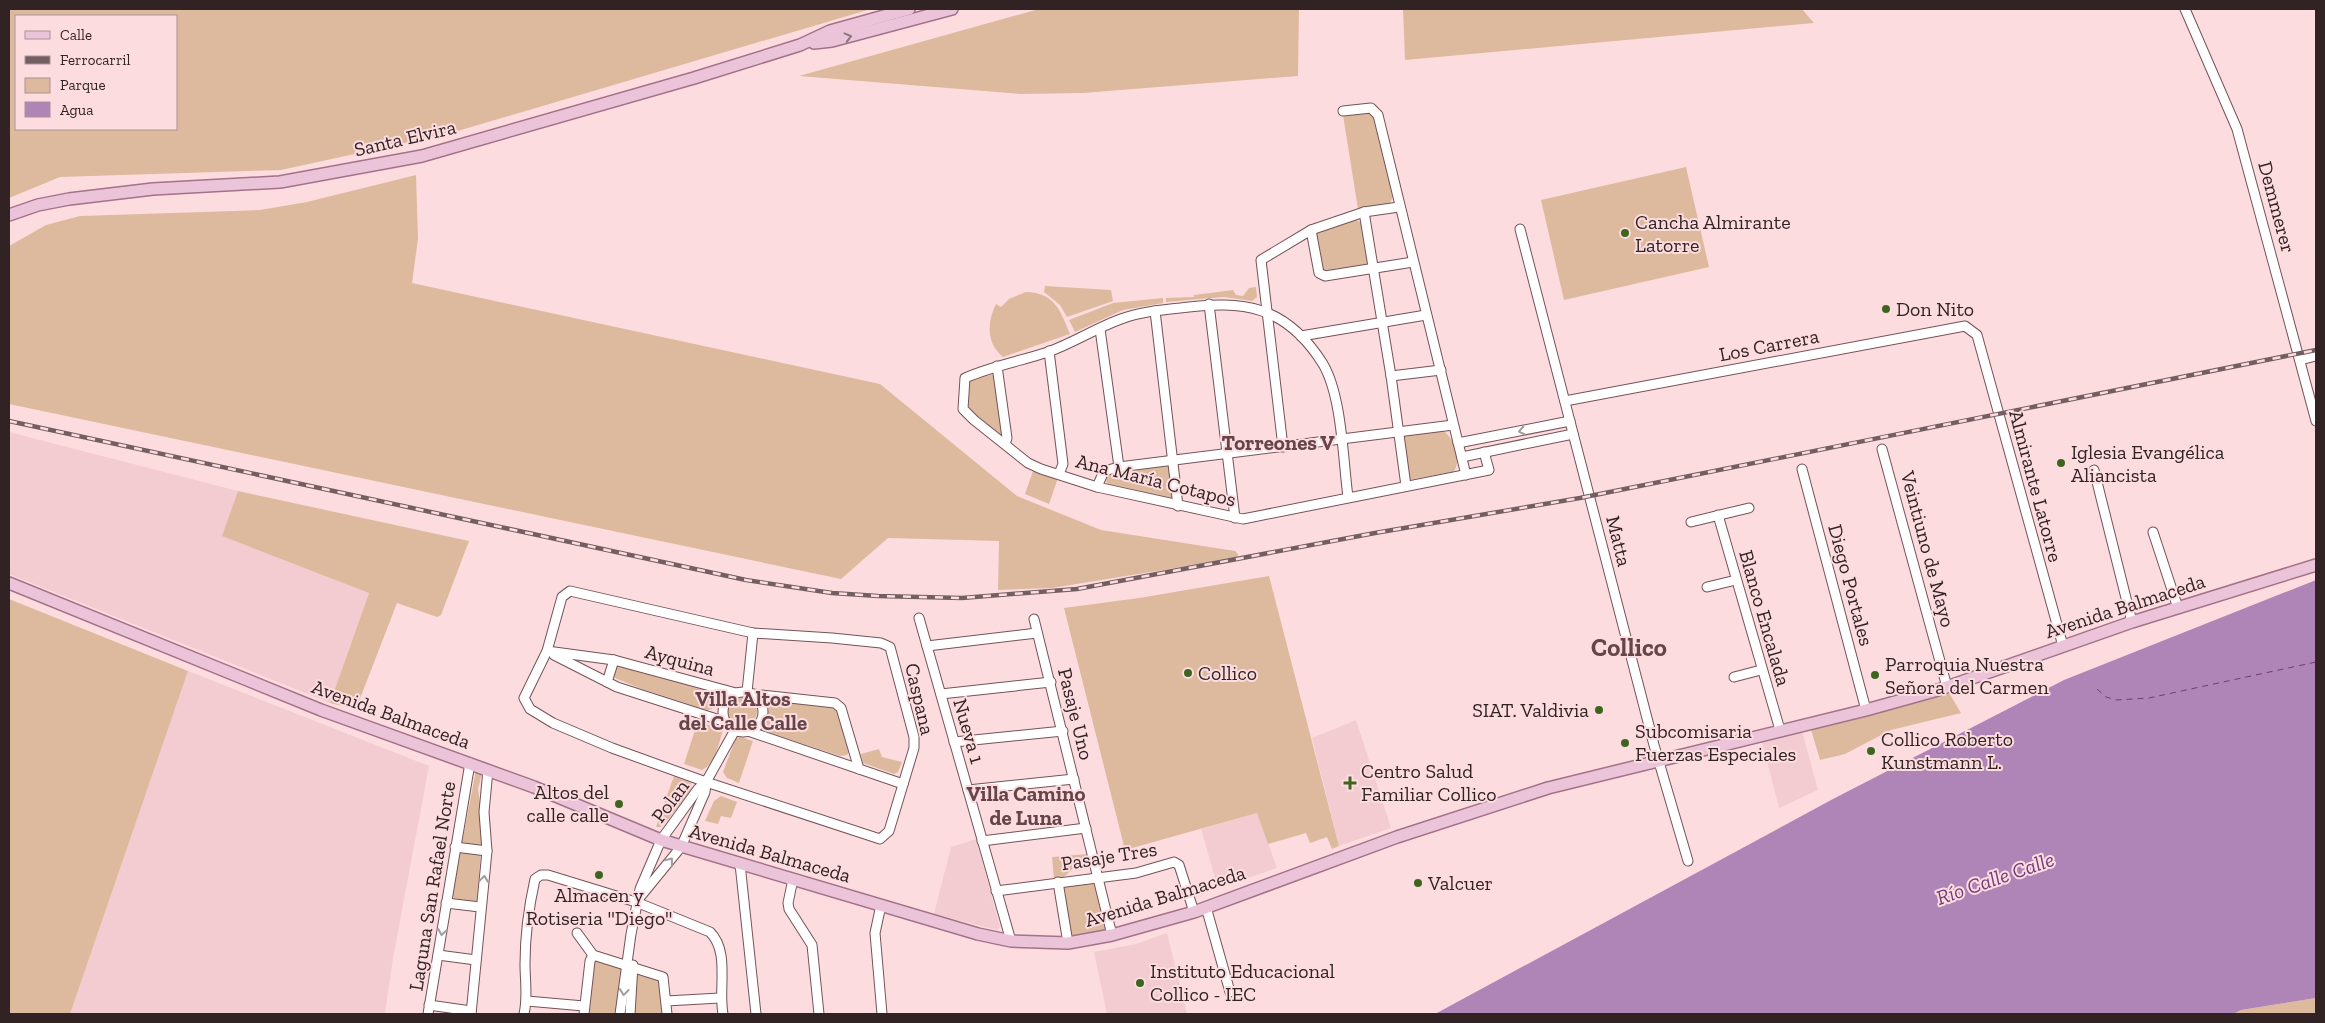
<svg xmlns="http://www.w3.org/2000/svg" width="2325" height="1023" viewBox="0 0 2325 1023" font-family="'Zilla Slab',serif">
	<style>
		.built { fill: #f2ccd0 }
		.green { fill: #ddba9e; fill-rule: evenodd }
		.water { fill: #af84b6 }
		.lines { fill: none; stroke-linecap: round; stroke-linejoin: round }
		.ferry { stroke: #723b7b; stroke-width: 1; stroke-dasharray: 6 5; stroke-linecap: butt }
		.minor-casing { stroke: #745357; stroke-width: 11 }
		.major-casing { stroke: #a37289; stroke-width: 14 }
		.minor { stroke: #fff; stroke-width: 9 }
		.major { stroke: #ecc4d9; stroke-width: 11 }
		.rail-casing { stroke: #735f61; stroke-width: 4.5 }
		.rail { stroke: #fddce0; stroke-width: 2.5; stroke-dasharray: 8; stroke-linecap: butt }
		.oneway { stroke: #8e747e }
		.oneway2 { stroke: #a29c9c }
		.poi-dot { fill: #3e6520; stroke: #fddce0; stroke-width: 2 }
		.labels { text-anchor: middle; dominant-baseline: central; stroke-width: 4; stroke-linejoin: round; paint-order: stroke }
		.street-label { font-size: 20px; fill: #312324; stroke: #fddce0 }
		.poi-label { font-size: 20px; fill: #312324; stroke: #fddce0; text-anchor: start }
		.neighbourhood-label { font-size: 21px; font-weight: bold; fill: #654549; stroke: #fddce0 }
		.water-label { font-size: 21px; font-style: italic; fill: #723b7b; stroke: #fddce0 }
		.district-label { font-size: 25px; font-weight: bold; fill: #654549; stroke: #fddce0 }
	</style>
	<rect width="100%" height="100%" fill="#fddce0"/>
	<g class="built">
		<polygon points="9,432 238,491 223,536 369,593 330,703 9,574"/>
		<polygon points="188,671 429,766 393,958 385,1014 70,1014"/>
		<polygon points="1356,720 1391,828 1339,846 1312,738"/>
		<polygon points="1802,731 1818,790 1779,808 1762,742"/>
		<polygon points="1257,813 1277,868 1218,888 1201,829"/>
		<polygon points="976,839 1000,927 997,930 934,914 951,847"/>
		<polygon points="1167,933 1187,1014 1107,1014 1094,952 1136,944"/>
	</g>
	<g class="green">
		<path d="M9,9H871L451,133L281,170L60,177L9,198ZM16,16H176V129H16Z"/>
		<polygon points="1039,9 1299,9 1298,76 1083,93 1020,94 799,76"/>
		<polygon points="1403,9 1802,9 1814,23 1405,60"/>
		<polygon points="1368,112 1374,116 1393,197 1389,205 1358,209 1343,115"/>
		<polygon points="1686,167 1709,267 1564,300 1541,200"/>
		<polygon points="416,175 418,239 412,283 880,384 1017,496 1101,530 1235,551 1238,554 1237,558 1052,588 998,590 999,541 888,538 841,579 9,404 9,246 46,225 80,216 260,210 307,202"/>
		<polygon points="1355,219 1362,223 1369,264 1365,268 1322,272 1314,234"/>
		<polygon points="1045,286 1111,290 1113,301 1067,317 1060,305 1044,292"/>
		<polygon points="1256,287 1257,297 1252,301 1224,297 1166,302 1166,298 1194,297 1194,295 1233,290 1236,295 1243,296 1249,288"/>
		<path d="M1026,292C1055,293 1060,310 1070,334L1003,357C986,343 987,322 996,304L1001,307L1009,299Z"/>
		<polygon points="1163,298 1163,303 1123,310 1075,332 1069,320 1113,303"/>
		<polygon points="995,374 1004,439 968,410 968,383 972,379"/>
		<path d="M1443,431C1454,437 1463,462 1453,472L1408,480L1401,436Z"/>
		<polygon points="1170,464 1175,500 1107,487 1106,477 1113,471"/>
		<polygon points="1033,471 1058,478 1049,504 1025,494"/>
		<polygon points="238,491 469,541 441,615 437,617 397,603 356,709 330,703 369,593 222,536"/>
		<polygon points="1269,576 1339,846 1332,849 1327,837 1310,843 1306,833 1268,844 1257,813 1125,850 1064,608 1139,598"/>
		<polygon points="9,599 188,671 70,1014 9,1014"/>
		<polygon points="622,666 717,691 712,709 707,710 639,688 615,678 613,674 615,667"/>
		<polygon points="1948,691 1961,713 1891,730 1845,754 1820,760 1810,726"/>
		<circle cx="742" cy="711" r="15"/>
		<polygon points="765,698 835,703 850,750 847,755 840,756 761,730 759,727 764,719"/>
		<path d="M698,721L723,730C719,743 715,764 702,770L684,764Z"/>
		<polygon points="741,737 753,741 739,783 727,778 723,772 736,738"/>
		<polygon points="879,749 882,757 902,762 898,772 894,774 863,763 861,754"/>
		<polygon points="476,770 482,773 478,789 483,826 477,900 474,902 455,900 452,895"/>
		<polygon points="674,776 691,783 692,789 665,823 661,827 656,827"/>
		<polygon points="721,796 737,802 731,818 721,816 718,824 705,821 714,801"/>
		<polygon points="1088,854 1062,879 1054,879 1052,857"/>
		<polygon points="1097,882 1109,928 1106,935 1073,940 1069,937 1062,888 1064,885"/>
		<polygon points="596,959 623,967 618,1014 588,1014 593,964"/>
		<polygon points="636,974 659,980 662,1014 632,1014 636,987"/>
		<polygon points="2316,998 2316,1014 2233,1014 2241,1010"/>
	</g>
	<polygon class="water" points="2316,580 2316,998 2241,1010 2233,1014 1435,1014 1833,799 2064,680"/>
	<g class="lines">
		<polyline class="ferry" points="2097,689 2106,697 2116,700 2149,698 2316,662"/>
		<g class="minor-casing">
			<g id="minor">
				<polyline points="2185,9 2237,129 2316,421"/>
				<polyline points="1343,111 1371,108 1378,115 1466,475"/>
				<polyline points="1364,212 1391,376 1406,486"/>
				<polyline points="1520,229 1654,745 1688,861"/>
				<polyline points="1311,230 1319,273 1325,276 1413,262"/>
				<polyline points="1209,304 1235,518"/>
				<polyline points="1155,311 1178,506"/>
				<polyline points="1100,329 1119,467"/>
				<polyline points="1301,336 1426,315"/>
				<polyline points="1049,351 1063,464 1059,474"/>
				<polyline points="2300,360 2316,356"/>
				<polyline points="997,366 1007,438 1005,444"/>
				<polyline points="1391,376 1441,370"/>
				<polyline points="1565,401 1965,326 1977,335 2063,646"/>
				<polyline points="1458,443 1570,421"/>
				<polyline points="1283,447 1261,260 1311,230 1364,212 1399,207"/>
				<polyline points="1882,449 1947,687"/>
				<polyline points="1462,457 1573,434"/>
				<polyline points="1802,469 1866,710"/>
				<polyline points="2094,470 2132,622"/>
				<polyline points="1097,487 1104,471 1119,467 1453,425"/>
				<path d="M1348,497C1343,460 1342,396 1323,364C1286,305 1244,300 1180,308C1160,310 1140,312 1121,319C1096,328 1073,343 1048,352C1021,361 992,366 965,378L963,409L974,420L1028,463L1041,469L1097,487L1243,519L1489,470L1484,452"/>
				<polyline points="1718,515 1780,730"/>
				<polyline points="1691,522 1749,508"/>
				<polyline points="2153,532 2178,608"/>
				<polyline points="1707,587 1736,580"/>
				<polygon points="570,591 753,633 832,638 881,643 890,647 914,737 914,748 889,831 880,839 706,782 612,748 553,723 530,709 524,698 547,651 562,597"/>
				<polyline points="919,618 1011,941"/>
				<polyline points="1034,619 1112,935"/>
				<polyline points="927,646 1037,633"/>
				<polyline points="547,651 614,660 736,693"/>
				<polyline points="554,655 617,687 726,722"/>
				<polyline points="1734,677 1761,670"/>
				<polyline points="607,682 614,660"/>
				<polyline points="747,692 753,633"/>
				<circle cx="743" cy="712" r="20"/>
				<polyline points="753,694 835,703 841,708 859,769"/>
				<polyline points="941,694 1051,682"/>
				<polyline points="748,731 903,784"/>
				<polyline points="954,742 1063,731"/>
				<polyline points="968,790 1074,779"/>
				<polyline points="982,841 1086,828"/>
				<polyline points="455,847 487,851"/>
				<polyline points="740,864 756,1014"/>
				<polyline points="793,879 788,903 789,909 812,945 819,1014"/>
				<polyline points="1058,882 1068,943"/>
				<polyline points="996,891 1136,873 1174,862 1179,865 1194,912"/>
				<polyline points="636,902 681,847 705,792 706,782 735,730"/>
				<polyline points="446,903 480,907"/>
				<polyline points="881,905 875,933 882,1014"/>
				<polyline points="1206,907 1230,992"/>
				<polyline points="577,933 593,955"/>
				<polyline points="438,955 476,960"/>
				<polyline points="527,1001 584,1006"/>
				<polyline points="666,1001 720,998"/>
				<polyline points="429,1005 471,1011"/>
				<polyline points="428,1014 470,763"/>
				<polyline points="471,1014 487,851 484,812 488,770"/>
				<path d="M524,1014C528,997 525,981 525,964C525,936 529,906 535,879L541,875H548L636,902L710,932C730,952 718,988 723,1014"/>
				<polyline points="584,1014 590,961 593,955 663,977 667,1014"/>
				<polyline points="620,1014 631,934 640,889 661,840 698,789 706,782"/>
				<polyline points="630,1014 633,965"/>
			</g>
		</g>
		<g class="major-casing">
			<g id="major">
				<polyline points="814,43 832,41 952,9"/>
				<polyline points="9,215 38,205 69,199 153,189 280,182 422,156 694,78 800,45 830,31 909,9"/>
				<polyline points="9,583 321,710 534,787 661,840 978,934 1011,941 1068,943 1112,935 1194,912 1397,837 1548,788 1866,710 1938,690 2132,622 2316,565"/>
			</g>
		</g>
		<use href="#minor" class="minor"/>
		<use href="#major" class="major"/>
		<g class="rail-casing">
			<polyline id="rail" points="9,421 746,580 832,593 878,596 962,598 1077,589 1375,533 1580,498 2316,350"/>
		</g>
		<use href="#rail" class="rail"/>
	</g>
	<defs><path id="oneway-chevron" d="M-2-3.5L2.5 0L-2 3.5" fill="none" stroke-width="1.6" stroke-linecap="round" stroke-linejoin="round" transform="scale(1.25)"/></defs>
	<use class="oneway" href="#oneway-chevron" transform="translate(848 37) rotate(-15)"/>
	<g class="oneway2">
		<use href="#oneway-chevron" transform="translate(1522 431) rotate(168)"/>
		<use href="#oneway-chevron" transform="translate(670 861) rotate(-52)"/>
		<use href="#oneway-chevron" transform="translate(484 879) rotate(-84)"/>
		<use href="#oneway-chevron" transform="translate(442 932) rotate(99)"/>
		<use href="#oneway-chevron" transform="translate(624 992) rotate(96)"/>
	</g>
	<g class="poi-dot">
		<circle cx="1625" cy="233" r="5"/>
		<circle cx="1886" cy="309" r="5"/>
		<circle cx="2061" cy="463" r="5"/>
		<circle cx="1188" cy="673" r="5"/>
		<circle cx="1875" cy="675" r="5"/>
		<circle cx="1599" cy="710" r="5"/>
		<circle cx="1625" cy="743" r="5"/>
		<circle cx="1871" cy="751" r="5"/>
		<path d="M1347.5 775.5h5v5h5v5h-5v5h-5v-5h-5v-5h5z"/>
		<circle cx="619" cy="804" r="5"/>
		<circle cx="599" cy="875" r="5"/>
		<circle cx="1418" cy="883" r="5"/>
		<circle cx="1140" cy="983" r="5"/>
	</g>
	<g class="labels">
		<g class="street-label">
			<text transform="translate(405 138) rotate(-13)">Santa Elvira</text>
			<text transform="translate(2277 207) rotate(75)">Demmerer</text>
			<text transform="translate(1769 345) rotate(-11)">Los Carrera</text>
			<text transform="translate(1156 480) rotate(14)">Ana María Cotapos</text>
			<text transform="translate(2036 486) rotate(75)">Almirante Latorre</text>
			<text transform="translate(1619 541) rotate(76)">Matta</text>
			<text transform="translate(1928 549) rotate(75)">Veintiuno de Mayo</text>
			<text transform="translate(1851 585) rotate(75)">Diego Portales</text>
			<text transform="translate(2125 606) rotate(-18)">Avenida Balmaceda</text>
			<text transform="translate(1765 618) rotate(74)">Blanco Encalada</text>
			<text transform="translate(680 660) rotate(15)">Ayquina</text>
			<text transform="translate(920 699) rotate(77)">Caspana</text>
			<text transform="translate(391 714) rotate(20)">Avenida Balmaceda</text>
			<text transform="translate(1076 714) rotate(76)">Pasaje Uno</text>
			<text transform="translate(969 731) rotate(74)">Nueva 1</text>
			<text transform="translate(670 801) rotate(-53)">Polan</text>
			<text transform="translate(770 853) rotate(16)">Avenida Balmaceda</text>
			<text transform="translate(1109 856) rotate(-9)">Pasaje Tres</text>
			<text transform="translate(432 886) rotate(-81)">Laguna San Rafael Norte</text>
			<text transform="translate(1165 896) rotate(-17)">Avenida Balmaceda</text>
		</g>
		<g class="poi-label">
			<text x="1635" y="222">Cancha Almirante<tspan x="1635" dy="23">Latorre</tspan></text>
			<text x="1896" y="309">Don Nito</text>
			<text x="2071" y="452">Iglesia Evangélica<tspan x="2071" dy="23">Aliancista</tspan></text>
			<text x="1885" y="664">Parroquia Nuestra<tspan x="1885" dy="23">Señora del Carmen</tspan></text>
			<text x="1198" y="673">Collico</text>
			<text x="1589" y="710" text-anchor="end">SIAT. Valdivia</text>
			<text x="1635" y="731">Subcomisaria<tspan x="1635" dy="23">Fuerzas Especiales</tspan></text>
			<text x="1881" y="739">Collico Roberto<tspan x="1881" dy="23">Kunstmann L.</tspan></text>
			<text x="1361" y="771">Centro Salud<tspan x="1361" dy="23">Familiar Collico</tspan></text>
			<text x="609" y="792" text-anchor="end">Altos del<tspan x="609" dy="23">calle calle</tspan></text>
			<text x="1428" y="883">Valcuer</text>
			<text x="599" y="895" text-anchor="middle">Almacen y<tspan x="599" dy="23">Rotiseria "Diego"</tspan></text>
			<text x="1150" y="971">Instituto Educacional<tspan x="1150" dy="23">Collico - IEC</tspan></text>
		</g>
		<g class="neighbourhood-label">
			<text x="1278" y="442">Torreones V</text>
			<text x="743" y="698">Villa Altos<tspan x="743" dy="24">del Calle Calle</tspan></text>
			<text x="1026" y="793">Villa Camino<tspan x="1026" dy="24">de Luna</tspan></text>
		</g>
		<g class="water-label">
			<text transform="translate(1995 878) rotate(-19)">Río Calle Calle</text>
		</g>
		<g class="district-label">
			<text x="1629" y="647">Collico</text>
		</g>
	</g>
	<rect width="2325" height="1023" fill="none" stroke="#312324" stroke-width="20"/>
	<rect x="15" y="15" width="162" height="115" fill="#fddce0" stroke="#ab9295"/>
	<rect x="25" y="31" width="25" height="8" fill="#ecc4d9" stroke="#ab9295"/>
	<text x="60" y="40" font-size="15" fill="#312324">Calle</text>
	<rect x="25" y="56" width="25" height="8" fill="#735f61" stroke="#ab9295"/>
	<text x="60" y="65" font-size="15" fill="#312324">Ferrocarril</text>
	<rect x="25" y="78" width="25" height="15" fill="#ddba9e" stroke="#ab9295"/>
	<text x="60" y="90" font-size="15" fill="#312324">Parque</text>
	<rect x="25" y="102" width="25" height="15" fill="#af84b6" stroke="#ab9295"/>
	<text x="60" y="115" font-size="15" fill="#312324">Agua</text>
</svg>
